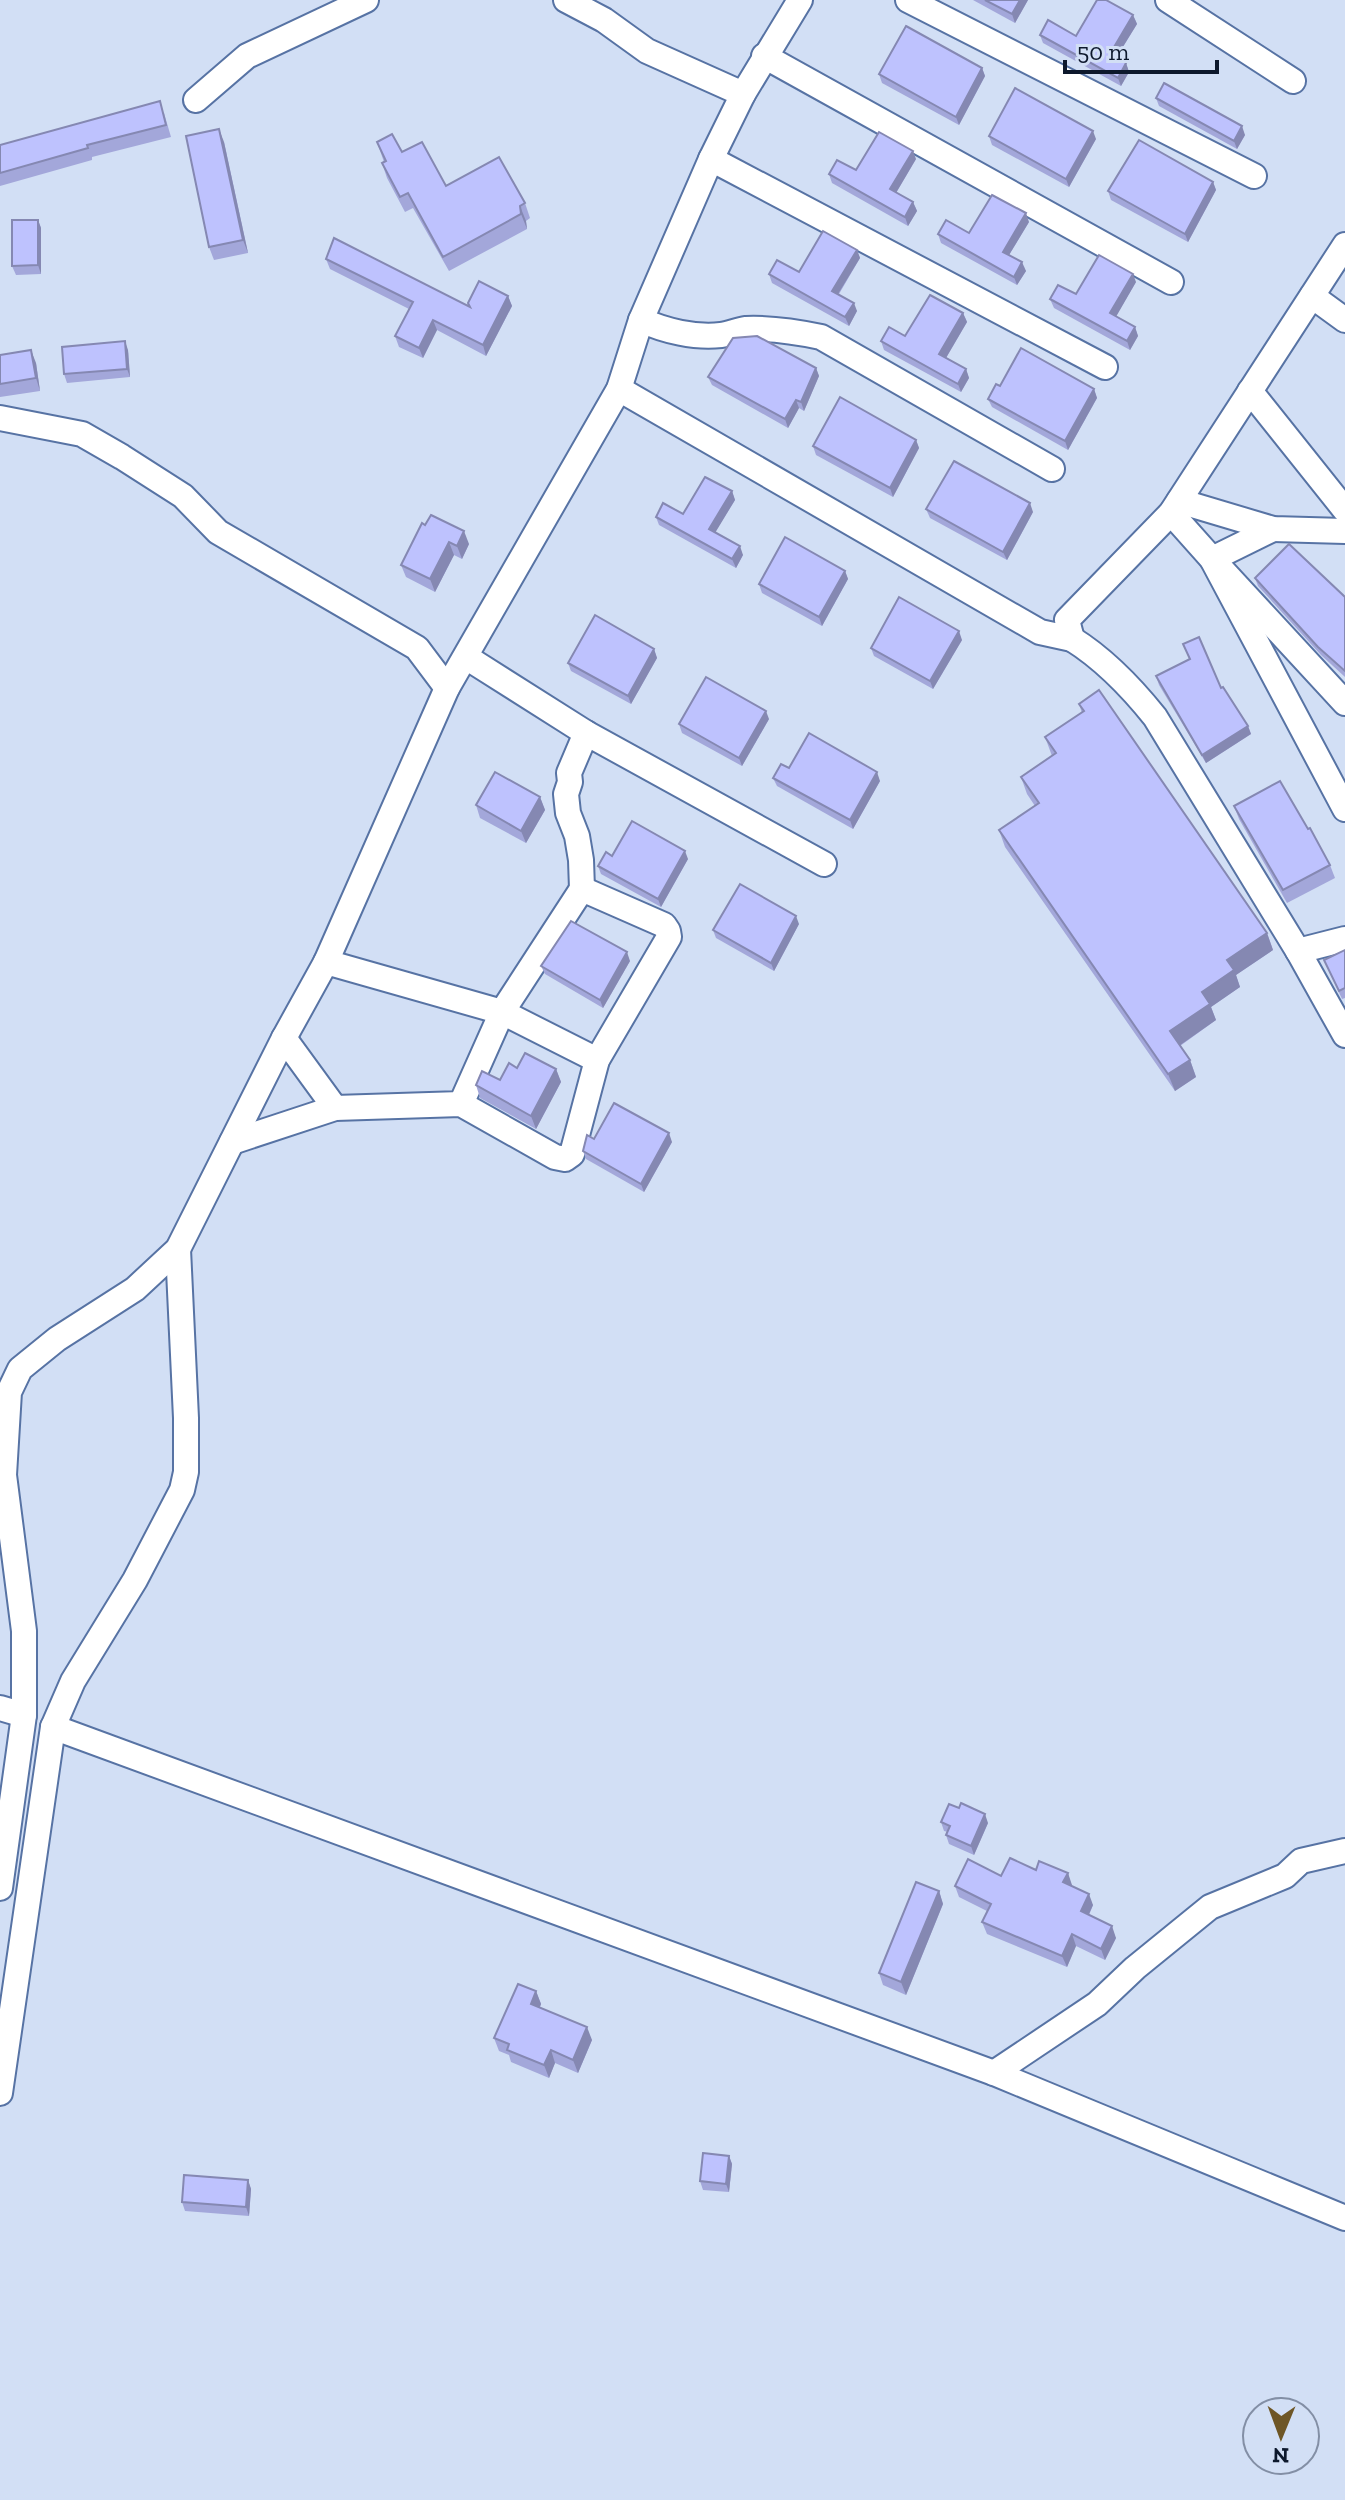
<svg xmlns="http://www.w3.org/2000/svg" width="1345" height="2500" viewBox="0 0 1345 2500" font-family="'Zilla Slab',serif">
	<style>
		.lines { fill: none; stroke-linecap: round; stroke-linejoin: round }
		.minor-casing { stroke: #5773a4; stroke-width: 28 }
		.minor { stroke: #fff; stroke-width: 24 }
		.wall { fill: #a3a7da }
		.shaded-wall { fill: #8588b2 }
		.building { fill: #bec2fe; stroke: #8588b2; stroke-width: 2 }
	</style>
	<rect width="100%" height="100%" fill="#d2dff5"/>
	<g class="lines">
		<g class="minor-casing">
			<g id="minor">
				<polyline points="566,0 604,20 647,51 743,94"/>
				<polyline points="908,0 1254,176"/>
				<polyline points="1168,0 1293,81"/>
				<polyline points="764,56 1171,282"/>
				<polyline points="196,100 247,56 366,0"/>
				<polyline points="711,159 1105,367"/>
				<polyline points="1312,296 1345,320"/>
				<path d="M641,320C665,331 695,338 721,335C729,334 738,330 746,329C771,328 797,332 821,337L1052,469"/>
				<polyline points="619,389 1040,632 1072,639 1067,620 1171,513 1345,245"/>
				<polyline points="1250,391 1345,510"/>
				<polyline points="0,418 82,434 122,457 183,496 218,532 417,648 447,688"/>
				<polyline points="1179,501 1273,529 1345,531"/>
				<polyline points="1171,513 1212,559 1345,809"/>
				<polyline points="1273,529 1212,559 1345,703"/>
				<path d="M1072,639C1104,659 1131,687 1155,717L1298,951L1345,1035"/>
				<polyline points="466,657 586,733 824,864"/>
				<polyline points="582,889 581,860 577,836 568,813 566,794 570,782 569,773 586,733"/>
				<polyline points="1298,951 1345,939"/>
				<polyline points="326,962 502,1012 597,1060"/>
				<polyline points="284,1038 335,1108"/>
				<polyline points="232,1142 335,1108 461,1104 555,1157 565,1159 572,1154 597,1060 669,937 668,931 664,925 582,889 502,1012 461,1104"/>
				<polyline points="0,1708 24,1715"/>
				<polyline points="53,1727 994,2073 1345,2218"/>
				<polyline points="0,1888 24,1715 24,1631 4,1475 9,1392 20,1369 57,1339 135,1289 178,1249 284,1038 326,962 447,688 619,389 641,320 711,159 743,94 800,0"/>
				<polyline points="994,2073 1097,2004 1135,1968 1210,1907 1285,1876 1301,1861 1345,1851"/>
				<polyline points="0,2093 53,1727 73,1681 135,1580 182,1490 186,1472 186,1418 178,1249"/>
			</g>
		</g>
		<use href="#minor" class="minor"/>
	</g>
	<g class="wall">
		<polygon points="973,0 1028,0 1015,23"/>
		<polygon points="1133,15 1137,24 1116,58 1126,63 1129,72 1121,86 1043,43 1040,35 1076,36"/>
		<polygon points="982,68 985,76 959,125 882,83 879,74"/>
		<polygon points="1156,98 1245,135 1237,149 1159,106"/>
		<polygon points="164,113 171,137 92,157 92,160 0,186 0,145"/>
		<polygon points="989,136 1096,139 1069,187 992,145"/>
		<polygon points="224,142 248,253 214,260 209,247"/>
		<polygon points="377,142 402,152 446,186 525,203 530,218 526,221 527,229 449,271 413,208 405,212 387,178 382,163 384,162"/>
		<polygon points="916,159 896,193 913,202 917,211 908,226 832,183 829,174"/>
		<polygon points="1213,182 1216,190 1188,242 1111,200 1108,191"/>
		<polygon points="38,220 41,228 41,274 16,275 12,266"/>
		<polygon points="1029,222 1009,255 1026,271 1017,285 941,243 938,234 969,233"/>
		<polygon points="857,250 860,258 839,294 857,311 849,326 772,283 769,274 799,272"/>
		<polygon points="326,259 469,307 508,296 512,306 486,356 437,330 423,358 399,347 395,336 409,309 330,269"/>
		<polygon points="1136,282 1116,316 1135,327 1138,336 1130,350 1054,308 1050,299"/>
		<polygon points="963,313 967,322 946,358 966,369 969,378 961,392 884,350 881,341 905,336"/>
		<polygon points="128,350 130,377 67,383 64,374"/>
		<polygon points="0,355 36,363 40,391 0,397"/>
		<polygon points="816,368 819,376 804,411 799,408 788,428 712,385 708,377"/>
		<polygon points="1094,389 1097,398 1068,450 992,407 988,399"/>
		<polygon points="916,440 919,448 893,497 816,455 813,446"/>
		<polygon points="732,491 735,500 715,532 743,555 736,568 659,525 656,517 683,514"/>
		<polygon points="926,509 1033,512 1007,560 930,518"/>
		<polygon points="425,525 469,544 462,559 454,555 435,592 406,577 401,565"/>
		<polygon points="845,571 848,579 822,626 762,593 759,584"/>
		<polygon points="1255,578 1345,597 1345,677 1321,655 1258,586"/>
		<polygon points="962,640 933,689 874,656 871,648"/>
		<polygon points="654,649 657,658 631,704 571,671 568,663"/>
		<polygon points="1189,659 1221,688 1248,726 1251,734 1206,763 1159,685 1156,676"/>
		<polygon points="1079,704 1267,933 1273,950 1236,975 1240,987 1211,1007 1216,1020 1180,1046 1190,1060 1196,1077 1175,1091 1005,847 999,830 1035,806 1027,794 1021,777 1052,756 1045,737 1082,713"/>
		<polygon points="769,719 742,766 682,733 679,724"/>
		<polygon points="773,778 880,781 853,829 777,786"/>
		<polygon points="540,797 545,810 526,843 480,818 476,805"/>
		<polygon points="1234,806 1330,865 1335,878 1287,903 1239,819"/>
		<polygon points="612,856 688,859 661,907 601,874 598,866"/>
		<polygon points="799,924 774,971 716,938 713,930"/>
		<polygon points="1345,950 1345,998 1342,999 1324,960"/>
		<polygon points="630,961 603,1008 545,974 541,966"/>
		<polygon points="517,1068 556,1069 561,1082 536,1129 480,1098 476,1085 500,1080"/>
		<polygon points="594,1139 672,1142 644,1192 586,1159 583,1151"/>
		<polygon points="941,1822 988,1823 974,1855 949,1844 946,1835 948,1832 944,1831"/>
		<polygon points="1036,1870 1068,1873 1071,1886 1093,1905 1089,1915 1116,1938 1105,1960 1076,1946 1067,1967 987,1934 982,1922 987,1911 959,1897 955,1886"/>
		<polygon points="939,1891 943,1904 906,1995 883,1985 879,1973"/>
		<polygon points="536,1991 541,2004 540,2007 592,2040 578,2073 555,2063 549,2078 511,2062 509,2055 499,2051 494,2038"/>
		<polygon points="729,2156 732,2164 729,2192 703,2190 700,2181"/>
		<polygon points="248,2180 251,2189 249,2216 185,2211 182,2202"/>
	</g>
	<g class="shaded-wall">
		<polygon points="1020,0 1028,0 1015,23 1012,14"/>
		<polygon points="1133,15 1137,24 1113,63 1110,54"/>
		<polygon points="1126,63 1129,72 1121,86 1118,78"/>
		<polygon points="982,68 985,76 959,125 956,117"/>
		<polygon points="1242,126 1245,135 1237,149 1234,141"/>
		<polygon points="219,129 224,142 248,253 243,240"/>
		<polygon points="1093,131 1096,139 1069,187 1066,179"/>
		<polygon points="913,151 916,159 893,198 890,189"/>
		<polygon points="1213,182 1216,190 1188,242 1185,234"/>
		<polygon points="913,202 917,211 908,226 905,217"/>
		<polygon points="520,206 526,221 527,229 521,214"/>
		<polygon points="1026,213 1029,222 1006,260 1003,252"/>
		<polygon points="38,220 41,228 41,274 38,265"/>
		<polygon points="857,250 860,258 835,299 832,291"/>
		<polygon points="1022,262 1026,271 1017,285 1014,277"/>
		<polygon points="1133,274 1136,282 1113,322 1110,313"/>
		<polygon points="508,296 512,306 486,356 483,345"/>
		<polygon points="854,303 857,311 849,326 845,317"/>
		<polygon points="963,313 967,322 943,363 939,354"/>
		<polygon points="433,320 437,330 423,358 419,348"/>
		<polygon points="1135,327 1138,336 1130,350 1127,341"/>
		<polygon points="125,341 128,350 130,377 127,369"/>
		<polygon points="31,350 36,363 40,391 36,378"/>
		<polygon points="816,368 819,376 804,411 801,402"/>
		<polygon points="966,369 969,378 961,392 958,384"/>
		<polygon points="1094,389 1097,398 1068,450 1065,441"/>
		<polygon points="796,400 799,408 788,428 785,419"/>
		<polygon points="916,440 919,448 893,497 890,488"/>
		<polygon points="732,491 735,500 712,538 709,529"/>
		<polygon points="1030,503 1033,512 1007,560 1003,552"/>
		<polygon points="464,531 469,544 462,559 457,546"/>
		<polygon points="449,542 454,555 435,592 430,579"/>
		<polygon points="740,546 743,555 736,568 732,559"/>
		<polygon points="845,571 848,579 822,626 819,617"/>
		<polygon points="959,631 962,640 933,689 930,681"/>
		<polygon points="654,649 657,658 631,704 628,696"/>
		<polygon points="766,711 769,719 742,766 739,758"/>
		<polygon points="1248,726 1251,734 1206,763 1202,755"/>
		<polygon points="877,772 880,781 853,829 850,820"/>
		<polygon points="540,797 545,810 526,843 521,831"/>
		<polygon points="685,851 688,859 661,907 658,899"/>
		<polygon points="796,916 799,924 774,971 771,963"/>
		<polygon points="1267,933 1273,950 1236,975 1240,987 1211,1007 1216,1020 1176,1048 1170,1031 1227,960"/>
		<polygon points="627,952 630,961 603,1008 600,1000"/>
		<polygon points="1190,1060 1196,1077 1175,1091 1168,1074"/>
		<polygon points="556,1069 561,1082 536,1129 531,1116"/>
		<polygon points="669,1133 672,1142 644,1192 641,1184"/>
		<polygon points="985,1814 988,1823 974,1855 971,1846"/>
		<polygon points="1068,1873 1072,1885 1068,1894 1063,1882"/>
		<polygon points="939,1891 943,1904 906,1995 901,1982"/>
		<polygon points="1089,1894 1093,1905 1085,1923 1081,1911"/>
		<polygon points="1112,1926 1116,1938 1105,1960 1101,1949"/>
		<polygon points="1072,1934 1076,1946 1067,1967 1062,1956"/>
		<polygon points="536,1991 541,2004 536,2016 531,2004"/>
		<polygon points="587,2027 592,2040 578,2073 573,2060"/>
		<polygon points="551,2050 555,2063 549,2078 544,2065"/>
		<polygon points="729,2156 732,2164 729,2192 726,2184"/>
		<polygon points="248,2180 251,2189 249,2216 246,2207"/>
	</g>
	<g class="building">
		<polygon points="985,0 1020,0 1012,14"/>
		<polygon points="1097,0 1106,0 1133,15 1110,54 1126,63 1118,78 1040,35 1048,20 1076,36"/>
		<polygon points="906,26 982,68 956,117 879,74"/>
		<polygon points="1164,83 1242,126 1234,141 1156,98"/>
		<polygon points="1015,88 1093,131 1066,179 989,136"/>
		<polygon points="160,101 166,125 87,145 88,148 0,173 0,145"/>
		<polygon points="219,129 243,240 209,247 186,136"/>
		<polygon points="879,132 913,151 890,189 913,202 905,217 829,174 837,160 856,170"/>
		<polygon points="392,134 402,152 422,142 446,186 499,157 525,203 520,206 521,214 443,257 408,193 400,197 382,163 386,161 377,142"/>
		<polygon points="1139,140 1213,182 1185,234 1108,191"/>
		<polygon points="992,195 1026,213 1003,252 1022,262 1014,277 938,234 946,220 969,233"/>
		<polygon points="12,220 38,220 38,265 12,266"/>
		<polygon points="823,231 857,250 832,291 854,303 845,317 769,274 777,260 799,272"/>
		<polygon points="334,238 470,307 468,303 479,281 508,296 483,345 433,320 419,348 395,336 413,302 326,259"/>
		<polygon points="1099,255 1133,274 1110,313 1135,327 1127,341 1050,299 1058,285 1076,294"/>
		<polygon points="930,295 963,313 939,354 966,369 958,384 881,341 889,327 905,336"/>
		<polygon points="757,336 816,368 801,402 796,400 785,419 708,377 733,338"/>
		<polygon points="125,341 127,369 64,374 62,347"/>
		<polygon points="1021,348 1094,389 1065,441 988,399 996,384 1000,386"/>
		<polygon points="31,350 36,378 0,384 0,355"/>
		<polygon points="840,397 916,440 890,488 813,446"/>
		<polygon points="954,461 1030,503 1003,552 926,509"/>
		<polygon points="705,477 732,491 709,529 740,546 732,559 656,517 663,503 683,514"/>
		<polygon points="431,515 464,531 457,546 449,542 430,579 401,565 422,523 425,525"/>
		<polygon points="785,537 845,571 819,617 759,584"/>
		<polygon points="1289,544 1345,597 1345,671 1318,647 1255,578"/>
		<polygon points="899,597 959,631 930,681 871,648"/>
		<polygon points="595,615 654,649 628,696 568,663"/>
		<polygon points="1199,637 1221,688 1223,687 1248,726 1202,755 1156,676 1190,659 1183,644"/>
		<polygon points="706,677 766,711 739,758 679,724"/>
		<polygon points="1099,690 1267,933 1227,960 1234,970 1202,992 1210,1004 1170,1031 1190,1060 1168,1074 999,830 1039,803 1021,777 1056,753 1045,737 1084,711 1079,704"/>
		<polygon points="809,733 877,772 850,820 773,778 781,764 789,768"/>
		<polygon points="495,772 540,797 521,831 476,805"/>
		<polygon points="1280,781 1308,829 1310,828 1330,865 1283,890 1234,806"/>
		<polygon points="632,821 685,851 658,899 598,866 606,852 612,856"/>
		<polygon points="740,884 796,916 771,963 713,930"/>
		<polygon points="571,921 627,952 600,1000 541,966"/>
		<polygon points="1345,950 1345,988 1339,991 1324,960"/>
		<polygon points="525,1053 556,1069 531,1116 476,1085 482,1071 500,1080 509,1063 517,1068"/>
		<polygon points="614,1103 669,1133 641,1184 583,1151 587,1135 594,1139"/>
		<polygon points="961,1803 985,1814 971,1846 946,1835 950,1826 941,1822 949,1804 959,1808"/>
		<polygon points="1010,1858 1036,1870 1039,1861 1068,1873 1063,1882 1089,1894 1081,1911 1112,1926 1101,1949 1072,1934 1062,1956 982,1922 991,1904 955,1886 968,1859 1001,1876"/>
		<polygon points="916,1882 939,1891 901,1982 879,1973"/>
		<polygon points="518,1984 536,1991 531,2004 587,2027 573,2060 551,2050 544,2065 507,2050 509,2044 494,2038"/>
		<polygon points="703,2153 729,2156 726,2184 700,2181"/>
		<polygon points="184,2175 248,2180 246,2207 182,2202"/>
	</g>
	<g transform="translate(1281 2436) rotate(181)"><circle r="38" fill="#d2dff5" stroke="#838fa5" stroke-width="2"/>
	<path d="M0-6L14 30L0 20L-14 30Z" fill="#6e5626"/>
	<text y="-12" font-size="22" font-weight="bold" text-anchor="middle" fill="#0d182c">N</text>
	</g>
	<path d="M1065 60v12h152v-12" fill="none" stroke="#0d182c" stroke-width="4"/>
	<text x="1077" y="60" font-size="24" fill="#0d182c" stroke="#d2dff5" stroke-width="6" paint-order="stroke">50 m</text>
</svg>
